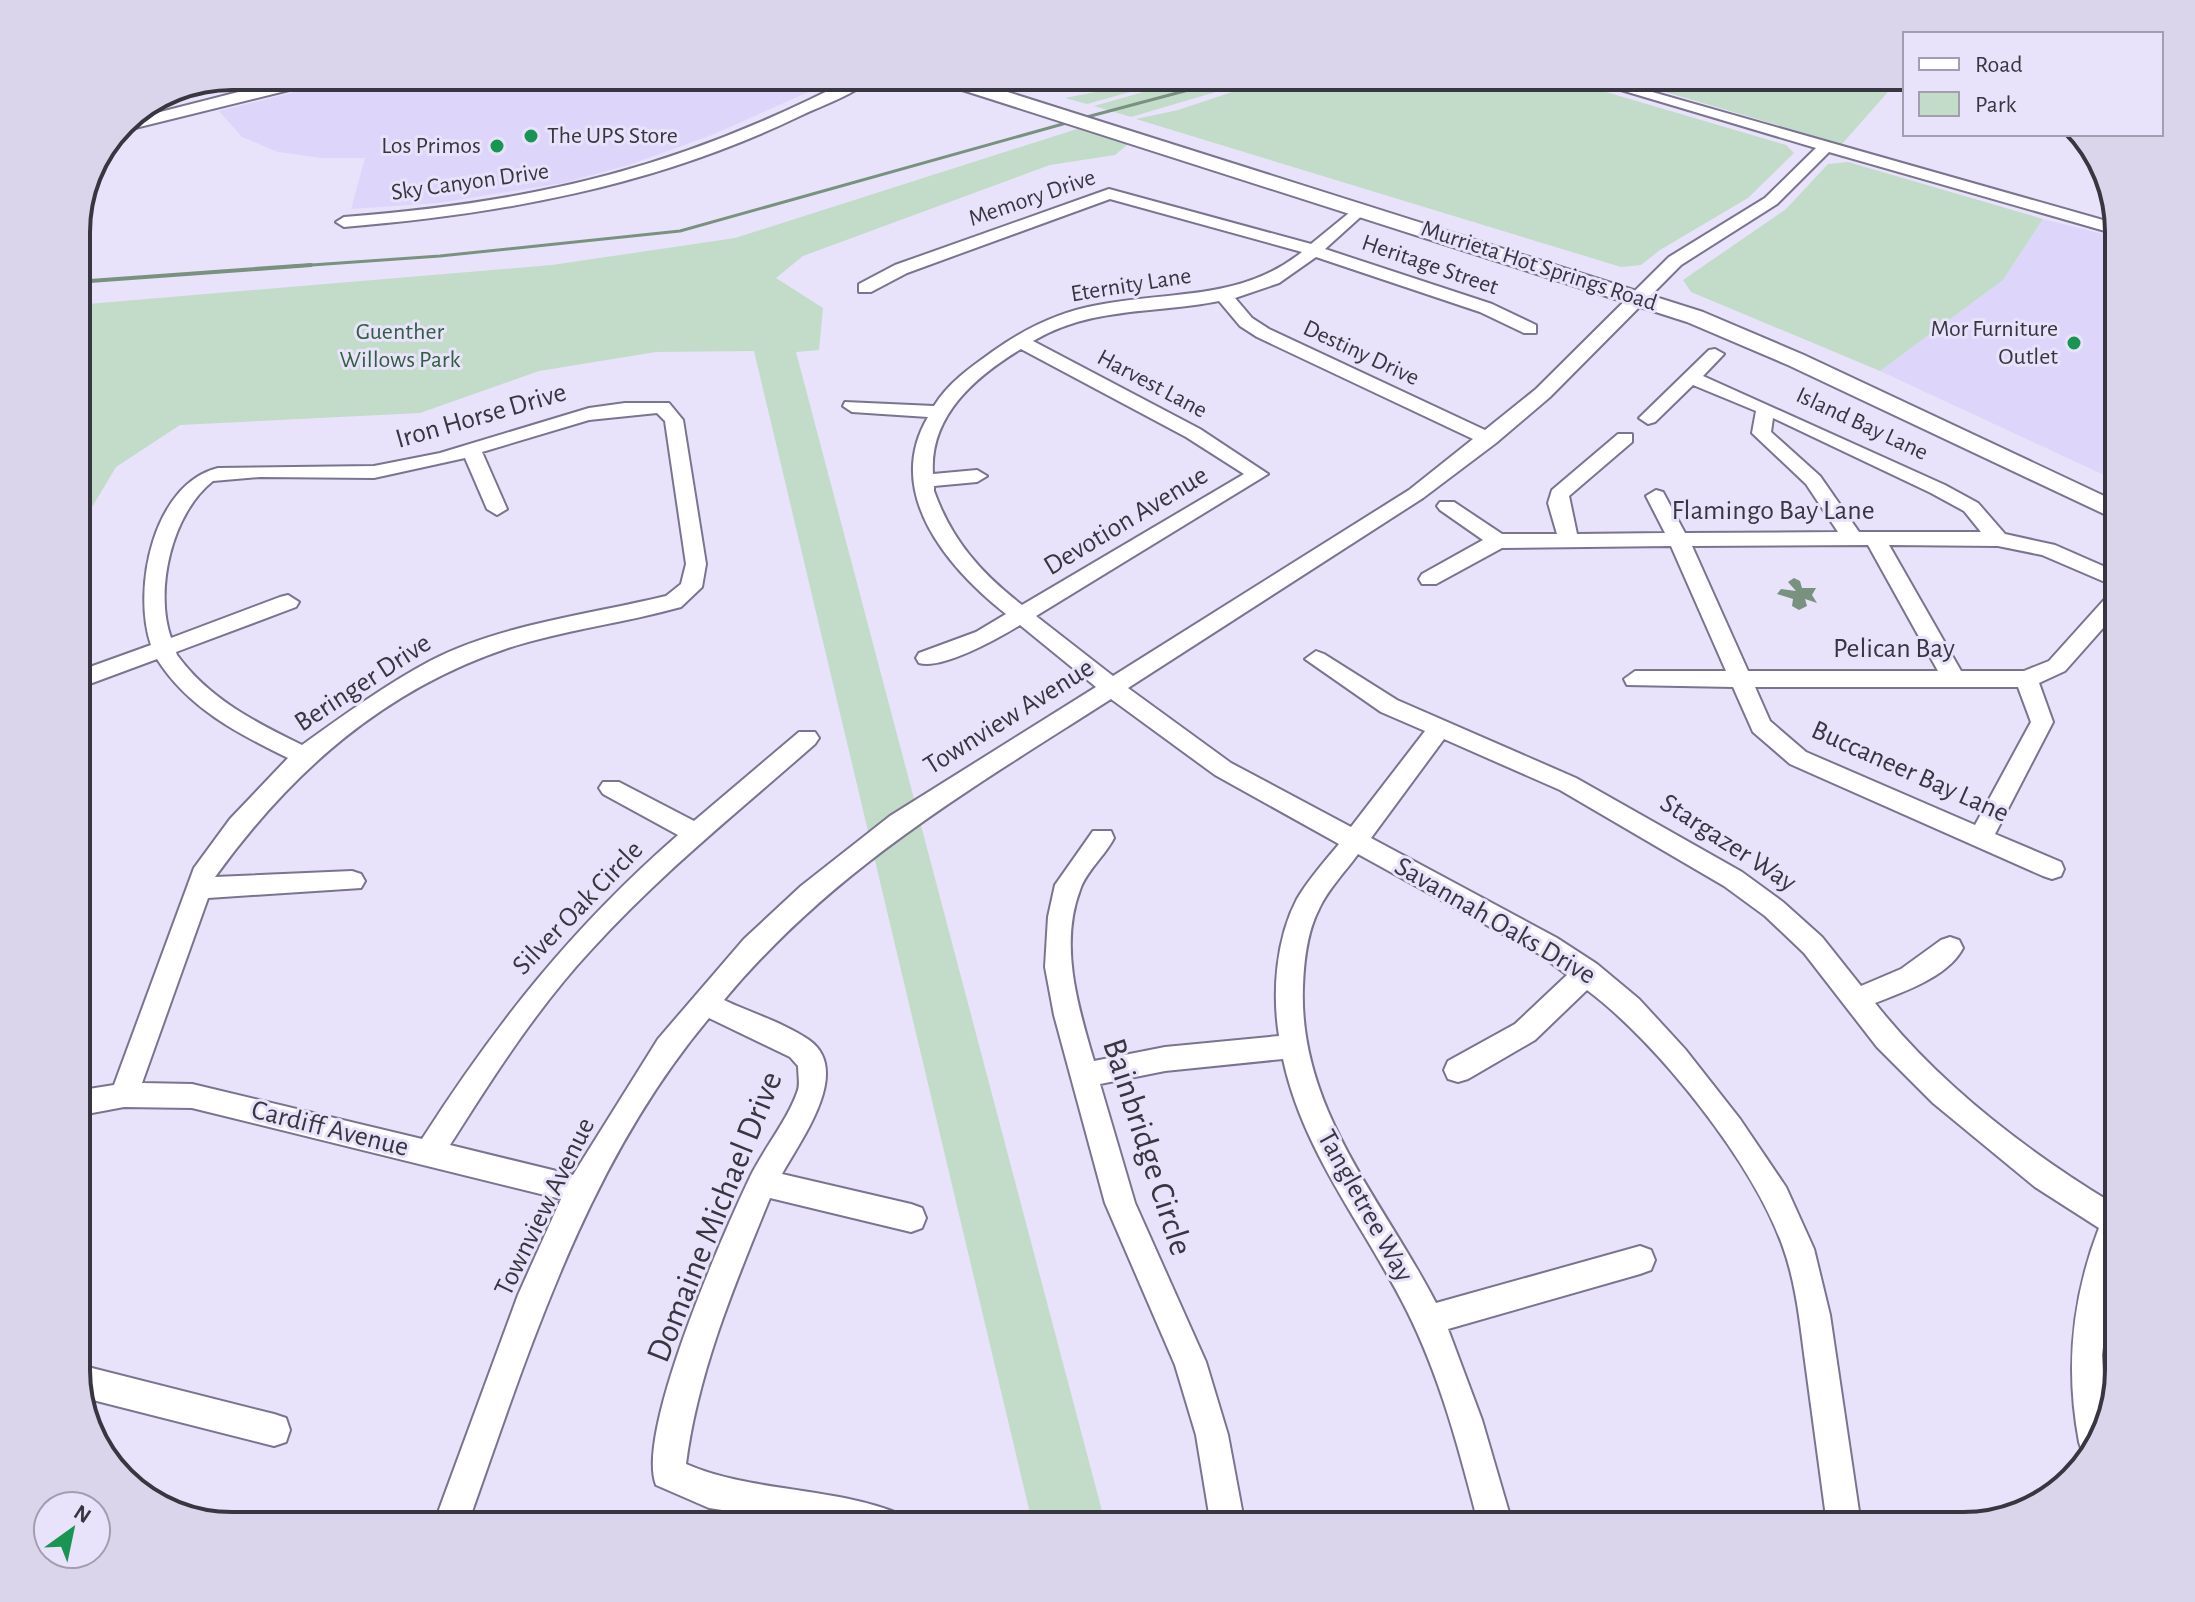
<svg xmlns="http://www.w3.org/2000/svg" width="2195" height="1602" viewBox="0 0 2195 1602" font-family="'Alegreya Sans',sans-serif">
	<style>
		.built { fill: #ddd6fa }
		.green { fill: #c2dcc9 }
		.water { fill: #79927f }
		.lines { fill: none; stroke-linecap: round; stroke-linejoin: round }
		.stream-far1 { stroke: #79927f; stroke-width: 3 }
		.stream { stroke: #79927f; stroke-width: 4 }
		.minor-casing { stroke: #7a748e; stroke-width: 4 }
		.major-casing { stroke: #7a748e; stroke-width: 4 }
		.minor { fill: #fff; fill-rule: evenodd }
		.major { fill: #fff; fill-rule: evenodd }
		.poi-dot { fill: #189553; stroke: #e8e3fa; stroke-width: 3 }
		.labels { text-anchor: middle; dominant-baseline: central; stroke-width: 6; stroke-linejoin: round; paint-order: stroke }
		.far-poi-label { font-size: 24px; fill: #383641; stroke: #e8e3fa; text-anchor: end }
		.far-street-label { font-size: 24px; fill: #383641; stroke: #e8e3fa }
		.far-park-label { font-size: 24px; fill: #325f41; stroke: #e8e3fa }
		.street-label { font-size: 28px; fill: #383641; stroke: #e8e3fa }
		.near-street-label { font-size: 34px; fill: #383641; stroke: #e8e3fa }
		.rim { fill: none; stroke: #383641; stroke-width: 4 }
	</style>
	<rect width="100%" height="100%" fill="#e8e3fa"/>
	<g class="built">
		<polygon points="360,76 844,76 712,135 629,165 563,183 438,203 351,209 365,158 321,158 278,152 242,137 219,111"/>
		<polygon points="2043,219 2119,238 2119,482 1880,371 2003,280"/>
	</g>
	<g class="green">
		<polygon points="1177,76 1188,76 1087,104 1065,98"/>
		<polygon points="1200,76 1270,76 1131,117 1094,106"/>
		<polygon points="1280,76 1547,76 1560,83 1606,92 1786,145 1794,153 1748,198 1660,250 1641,265 1621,267 1136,119 1178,110"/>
		<polygon points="1611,76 1905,76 1905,88 1895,84 1842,144"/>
		<polygon points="1080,128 1128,144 1115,155 1050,165 803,256 776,278 823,308 819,350 796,352 1106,1526 1033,1526 754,351 656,352 539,371 420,413 180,425 116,467 76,534 76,305 552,265 735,238"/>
		<polygon points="1848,162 2043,219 2003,280 1880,371 1691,292 1683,280 1786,209 1828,164"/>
	</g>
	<polygon class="water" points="1794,578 1800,581 1802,588 1816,588 1812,595 1817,603 1805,599 1807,606 1799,610 1792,606 1793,599 1777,594 1781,589 1796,591 1788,582"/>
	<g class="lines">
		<g class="stream-far1">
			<polyline points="1083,118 1241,76"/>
			<polyline points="283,267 440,256 680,231 1070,122"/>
		</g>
		<polyline class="stream" points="76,282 311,265"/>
		<g class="minor-casing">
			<g id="minor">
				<path d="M857,76H875C856,94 823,105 800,116C655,186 502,214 344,227L336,222L344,217C539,202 683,167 857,76Z"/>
				<path d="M1574,76H1596L2117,224L2119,235L1829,152L1777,204L1681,265L1550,397L1496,443L1423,498L1128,688L1231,763L1351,827L1425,731L1381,712L1305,659L1316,651L1324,654L1397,700L1576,778L1742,872L1783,902L1822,937L1861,986L1901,969L1941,940L1950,937L1959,940L1963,948C1948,977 1903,992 1875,1003C1939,1084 2025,1150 2112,1203L2119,1200V1257L2109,1298L2102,1355L2105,1411L2090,1456L2083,1454L2079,1442C2065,1368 2072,1298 2099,1228L2035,1187L1933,1103L1877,1047L1804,953L1765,916L1724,886L1560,790L1444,739L1371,838L1557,938L1597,964L1639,999L1685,1049L1740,1119L1786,1187L1814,1249L1830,1315L1861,1525L1822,1526L1826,1517C1819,1465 1812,1413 1805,1361C1800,1323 1796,1283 1783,1247C1754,1164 1658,1043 1587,990L1535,1040L1468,1079L1458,1082L1448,1079L1444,1070L1448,1061L1515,1024L1567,975L1539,954L1358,854C1346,871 1328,889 1319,909C1307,932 1304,960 1303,986C1298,1109 1383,1200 1436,1303L1640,1246L1651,1250L1655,1260L1651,1270L1640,1274L1448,1329L1482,1420L1513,1526H1479C1460,1453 1441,1379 1407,1311C1365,1227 1303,1153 1283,1059L1165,1071L1100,1084L1135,1203L1206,1362L1228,1435L1245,1526H1211L1196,1435L1175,1365L1105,1203L1054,1015L1045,967L1048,917L1055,885L1093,831H1111L1114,838C1105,856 1086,871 1080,890C1059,945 1078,1007 1094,1061L1165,1047L1279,1036C1272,992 1276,939 1297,899C1308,880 1325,861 1339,844L1215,775L1111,699C969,790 834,868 724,1000C751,1013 785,1023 809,1040C853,1071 800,1141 782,1174L911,1204L922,1208L926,1218L922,1228L911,1232L770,1198C735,1284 698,1371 686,1464C753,1493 831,1486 900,1514L905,1526H824L709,1508L656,1485C635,1433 724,1232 750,1177C764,1148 788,1120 798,1090C800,1083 798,1073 798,1066L790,1057L709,1018C586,1165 530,1348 467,1526H433L518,1295L561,1199L192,1108L124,1107L76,1116V1091L114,1085L194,868L230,819L288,758C237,733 188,708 157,659L76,689V672L151,645C132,589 153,484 218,468L374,466L440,453L589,408L625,403H669L683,420L706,564L702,587L681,607C624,623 564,630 508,648C383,690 291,772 215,877L352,871L361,874L365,881L361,888L208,898L142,1083L192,1084L422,1139C498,1021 572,928 678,835L603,794L599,788L603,782H619L694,821L799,732H815L819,738L815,744C739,811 661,873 592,949C537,1008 493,1077 450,1145L573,1175L658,1039L744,939L801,886L890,816L1096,687L1020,625C999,638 942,670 919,663L916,658L919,653L976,632L1006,614C948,568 883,493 928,417L852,412L843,406L845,402L934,406C948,383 971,367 992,352C1024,329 1058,312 1098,305C1170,291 1241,301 1302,252L1110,199L907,273L871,292H859V284L895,265L1109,189L1311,244L1360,204L1366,206V212L1325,249L1492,304L1536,325V333H1524L1480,312L1316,257L1279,283L1235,298L1252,318L1269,329L1485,430L1536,389L1669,257L1765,198L1816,148ZM1219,301L1240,326L1257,337L1473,439L1409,490L1113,676L1036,616L1268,474L1200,429L1033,341C1092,306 1155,314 1219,301ZM1021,349L1186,437L1244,474L1022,605C981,573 952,541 934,491V486L977,482L987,476L977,470L933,474C929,416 975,377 1021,349ZM657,413L665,421L686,564L681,584L666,596C592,614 498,625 430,661C385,685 344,715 302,745C255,722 209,699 177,655L176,652L296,607L299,602L288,595L280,597L171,638C154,590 172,513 213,481L260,477L374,478L465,458L487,509L497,515L507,509L482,452L589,420Z"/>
				<path d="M1715,349L1724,354L1703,376L1945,485L1978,503L2005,534L2055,545L2119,573V588L2042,555L1998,546L1889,545L1961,671H2024L2049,661L2112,591L2119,589V610L2065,671L2039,683L2053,722L1995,834L2061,862L2064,869L2061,876L2052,879L2043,876L1790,764L1753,732L1733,687L1627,685L1624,679L1635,671H1726L1671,546L1502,548L1436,584H1422L1419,579L1422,574L1483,540L1440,510L1437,506L1440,502H1454L1502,534H1557L1548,503L1552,490L1618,434H1632V442L1569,496L1577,534L1665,533L1646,496L1656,490L1663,492L1685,533L1838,532L1806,484L1752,433L1756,411L1693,385L1655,422L1648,424L1639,418L1709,350ZM1773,418L1931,493L1964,511L1981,532H1859L1820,476L1771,432ZM1868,545L1938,671H1748L1692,546ZM1755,687H2018L2031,722L1975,825L1806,752L1770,721Z"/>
				<polygon points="76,1364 274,1414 286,1418 290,1430 286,1442 274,1446 81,1397"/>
			</g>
		</g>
		<g class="major-casing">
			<g id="major">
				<polygon points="301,76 332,76 330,80 115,133 125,121"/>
				<polygon points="453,76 475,76 477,80 468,86"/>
				<polygon points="929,76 957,76 1703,312 1804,355 2119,503 2119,521 1788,365 1687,322 931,80"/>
			</g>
		</g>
		<use href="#minor" class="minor"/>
		<use href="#major" class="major"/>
	</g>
	<g class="poi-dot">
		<circle cx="531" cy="136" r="8"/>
		<circle cx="497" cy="146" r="8"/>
		<circle cx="2074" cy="343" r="8"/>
	</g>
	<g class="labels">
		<g class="far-poi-label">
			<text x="547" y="136" text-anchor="start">The UPS Store</text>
			<text x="481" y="146">Los Primos</text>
			<text x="2058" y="329">Mor Furniture<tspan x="2058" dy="28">Outlet</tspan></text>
		</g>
		<g class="far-street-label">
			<text transform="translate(470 182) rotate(-8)">Sky Canyon Drive</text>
			<text transform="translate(1032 198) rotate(-19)">Memory Drive</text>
			<text transform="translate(1430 265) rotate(19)">Heritage Street</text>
			<text transform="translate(1539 266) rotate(18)">Murrieta Hot Springs Road</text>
			<text transform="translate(1131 285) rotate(-9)">Eternity Lane</text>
			<text transform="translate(1361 353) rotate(25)">Destiny Drive</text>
			<text transform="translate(1152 384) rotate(28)">Harvest Lane</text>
			<text transform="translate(1862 424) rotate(25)">Island Bay Lane</text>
		</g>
		<g class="far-park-label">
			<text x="400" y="332">Guenther<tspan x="400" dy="28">Willows Park</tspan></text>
		</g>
		<g class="street-label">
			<text transform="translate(481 416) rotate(-16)">Iron Horse Drive</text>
			<text x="1773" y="511">Flamingo Bay Lane</text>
			<text transform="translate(1126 521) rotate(-31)">Devotion Avenue</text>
			<text x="1894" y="649">Pelican Bay</text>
			<text transform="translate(363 683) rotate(-33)">Beringer Drive</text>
			<text transform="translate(1009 717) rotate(-32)">Townview Avenue</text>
			<text transform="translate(1910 772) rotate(24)">Buccaneer Bay Lane</text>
			<text transform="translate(1728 843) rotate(33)">Stargazer Way</text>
			<text transform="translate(578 908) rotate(-46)">Silver Oak Circle</text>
			<text transform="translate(1495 921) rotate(30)">Savannah Oaks Drive</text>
			<text transform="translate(330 1129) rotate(14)">Cardiff Avenue</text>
			<text transform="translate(1365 1206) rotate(61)">Tangletree Way</text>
			<text transform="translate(545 1207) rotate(-64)">Townview Avenue</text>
		</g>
		<g class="near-street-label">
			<text transform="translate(1147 1147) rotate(72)">Bainbridge Circle</text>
			<text transform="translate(715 1217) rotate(-68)">Domaine Michael Drive</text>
		</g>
	</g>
	<path d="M0 0H2195V1602H0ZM232 90H1963A142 142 0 0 1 2105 232V1370A142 142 0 0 1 1963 1512H232A142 142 0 0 1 90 1370V232A142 142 0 0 1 232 90Z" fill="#dad5eb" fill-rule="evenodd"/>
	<path class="rim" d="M232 90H1963A142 142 0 0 1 2105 232V1370A142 142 0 0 1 1963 1512H232A142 142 0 0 1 90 1370V232A142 142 0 0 1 232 90Z"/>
	<rect x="1903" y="32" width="260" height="104" fill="#e8e3fa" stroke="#a29eb0" stroke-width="2"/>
	<rect x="1919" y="58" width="40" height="12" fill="#ffffff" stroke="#a29eb0" stroke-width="2"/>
	<text x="1975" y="72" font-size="24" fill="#383641">Road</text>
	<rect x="1919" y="92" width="40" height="24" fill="#c2dcc9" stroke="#a29eb0" stroke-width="2"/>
	<text x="1975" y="112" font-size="24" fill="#383641">Park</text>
	<g transform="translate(72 1530) rotate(33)"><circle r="38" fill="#e8e3fa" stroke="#a29eb0" stroke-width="2"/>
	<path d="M0-6L14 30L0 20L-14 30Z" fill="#189553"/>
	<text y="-12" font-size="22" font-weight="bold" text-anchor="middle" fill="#383641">N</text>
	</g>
</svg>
